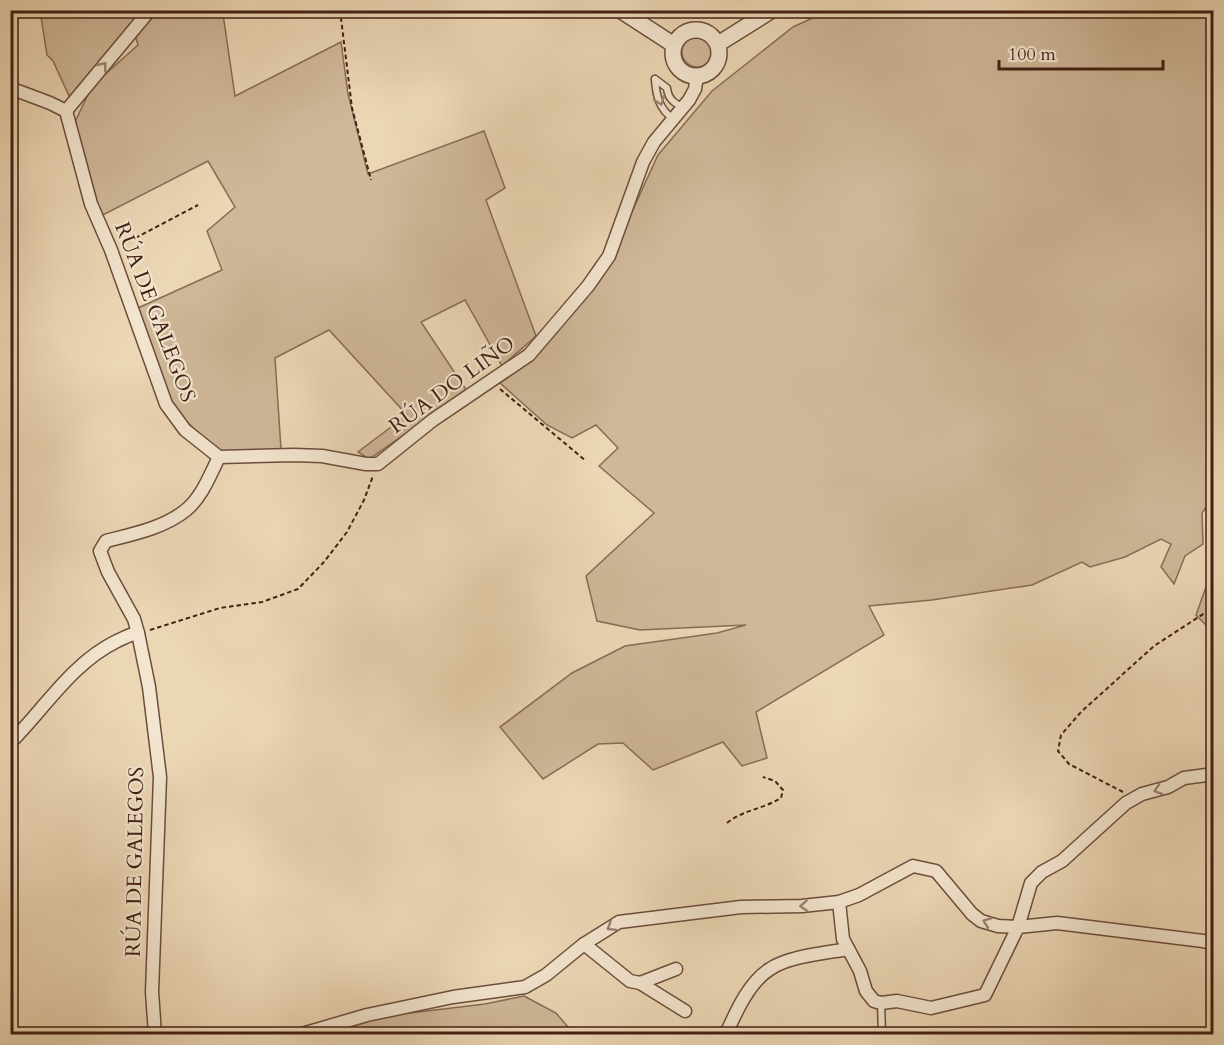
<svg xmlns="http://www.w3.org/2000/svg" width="1224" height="1045" viewBox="0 0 1224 1045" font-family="Cardo,serif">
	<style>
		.green { fill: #cfb899; stroke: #886c56; stroke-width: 1.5 }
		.shadow { fill: #0003 }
		.building { fill: #9a7f67; stroke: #421f13; stroke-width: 1.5 }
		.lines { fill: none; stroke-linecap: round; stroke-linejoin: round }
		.service-casing { stroke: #6c4d3c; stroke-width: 9 }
		.minor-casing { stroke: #6c4d3c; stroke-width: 15 }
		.tertiary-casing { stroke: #6c4d3c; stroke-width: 18 }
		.path { stroke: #421f13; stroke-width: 2; stroke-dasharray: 4.5 3; stroke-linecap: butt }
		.service { stroke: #f3e5cf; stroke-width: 6 }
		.minor { stroke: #f3e5cf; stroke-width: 12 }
		.tertiary { stroke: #f3e5cf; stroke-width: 15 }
		.oneway { stroke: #9a8271 }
		.labels { text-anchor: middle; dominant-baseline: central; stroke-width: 4.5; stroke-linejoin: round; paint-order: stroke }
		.street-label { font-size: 21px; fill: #421f13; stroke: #f3e5cf }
	</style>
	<rect width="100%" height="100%" fill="#ecd7b5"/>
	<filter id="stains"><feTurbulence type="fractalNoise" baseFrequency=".00333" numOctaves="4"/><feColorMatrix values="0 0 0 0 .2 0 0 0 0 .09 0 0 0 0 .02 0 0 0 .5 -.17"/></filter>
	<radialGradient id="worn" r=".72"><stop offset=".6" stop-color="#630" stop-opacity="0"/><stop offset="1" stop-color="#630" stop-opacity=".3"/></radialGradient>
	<g class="green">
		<polygon points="830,10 1213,11 1213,498 1202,513 1203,544 1185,556 1174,584 1161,567 1171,544 1161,539 1125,557 1090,567 1082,562 1032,585 932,600 869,606 884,635 756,712 767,758 742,766 723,742 653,770 623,743 598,744 543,779 500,727 572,673 625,646 717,633 746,625 640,630 597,621 586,576 654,513 599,466 618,448 596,425 572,438 547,425 500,383 530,362 613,253 658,155 712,91 793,27"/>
		<polygon points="40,11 144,11 71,100 53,61 47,55"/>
		<polygon points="156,11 237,11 223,14 235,96 341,42 348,94 368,174 484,131 505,188 486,200 536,336 502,366 465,300 421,322 467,391 369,459 358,452 407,415 329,330 275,358 281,449 219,453 174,409 138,308 222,270 207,231 235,207 208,161 101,216 75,122 92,86 138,45 135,35"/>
		<polygon points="659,11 735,11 721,17 699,13 670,15"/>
		<circle cx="697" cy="52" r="15"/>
		<polygon points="1213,586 1214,586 1213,632 1196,615 1206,587"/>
		<polygon points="524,996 556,1013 574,1034 347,1034 345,1028 385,1016 485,1004"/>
	</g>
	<polygon class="shadow" points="10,148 18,176 10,178"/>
	<polygon class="building" points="10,154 15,172 10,173"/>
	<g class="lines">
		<g class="service-casing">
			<g id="service">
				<path d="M655,79C656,95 659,110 674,119"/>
				<path d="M655,79L667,88C668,99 674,103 684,108"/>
				<polyline points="881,1003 882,1034"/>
			</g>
		</g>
		<g class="minor-casing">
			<g id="minor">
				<polyline points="10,88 50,103 66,111 91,204 111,250 166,404 185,430 219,457"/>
				<polyline points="66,111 150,10"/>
				<polyline points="219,457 294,455 322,456 366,464 378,464 433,420 529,355 588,286 609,256 643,162 654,142 689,100 695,89 697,76"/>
				<path d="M10,743C45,708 72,663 117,641C124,638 130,634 138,633"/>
				<polyline points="839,902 843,939 860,971 866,991 874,1001 881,1003 897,1001 931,1008 985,995 1018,927 1057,923 1203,941 1214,944"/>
				<polyline points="584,944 630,981 640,983 685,1011"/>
				<polyline points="640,983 676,969"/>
				<path d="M155,1034L152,992L160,777L149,687L138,633L134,619L108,572L100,551L106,541C133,534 164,528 186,510C202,497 210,475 219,457"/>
				<polyline points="302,1034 367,1015 453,997 525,987 546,975 584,944 619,922 741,907 802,906 839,902 859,895 913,866 936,871 972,914 981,921 998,926 1018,927 1031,883 1042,872 1062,861 1126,803 1142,794 1168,787 1184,778 1214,774"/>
				<path d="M726,1034C736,1012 749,982 770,969C789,956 826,953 848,949"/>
			</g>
		</g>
		<g class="tertiary-casing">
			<g id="tertiary">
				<polyline points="620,10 674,45"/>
				<circle cx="696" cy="53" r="23"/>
				<polyline points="718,44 772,10"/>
			</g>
		</g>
		<g class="path">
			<polyline points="340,10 352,108 371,180"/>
			<polyline points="122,245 198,205"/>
			<polyline points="500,389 586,461"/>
			<polyline points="150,630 220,608 262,602 298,589 324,562 347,532 364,500 373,476"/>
			<polyline points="1123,792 1069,764 1058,751 1061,735 1081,712 1154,646 1214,607"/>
			<path d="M727,823C743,810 763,809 781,798L783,790L775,781L763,777"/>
		</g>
		<use href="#service" class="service"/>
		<use href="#minor" class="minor"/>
		<use href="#tertiary" class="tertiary"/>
	</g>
	<defs><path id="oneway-chevron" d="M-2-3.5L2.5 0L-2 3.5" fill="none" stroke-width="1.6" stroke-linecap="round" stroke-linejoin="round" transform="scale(1.5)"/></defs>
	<g class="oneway">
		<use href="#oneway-chevron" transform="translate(103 66) rotate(-51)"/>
		<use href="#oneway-chevron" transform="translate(660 101) rotate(69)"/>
		<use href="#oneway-chevron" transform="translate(1158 790) rotate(163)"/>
		<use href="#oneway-chevron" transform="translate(804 906) rotate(176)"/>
		<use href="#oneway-chevron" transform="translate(987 922) rotate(-160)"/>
		<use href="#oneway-chevron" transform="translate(611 927) rotate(148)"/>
	</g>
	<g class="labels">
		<g class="street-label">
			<text transform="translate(155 312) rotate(69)">RÚA DE GALEGOS</text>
			<text transform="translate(452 385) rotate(-36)">RÚA DO LIÑO</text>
			<text transform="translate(135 862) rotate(-89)">RÚA DE GALEGOS</text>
		</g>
	</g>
	<rect width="1224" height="1045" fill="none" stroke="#ecd7b5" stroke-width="36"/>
	<rect x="12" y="12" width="1200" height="1021" fill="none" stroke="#421f13" stroke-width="3"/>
	<rect x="18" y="18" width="1188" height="1009" fill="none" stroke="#421f13" stroke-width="1.5"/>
	<path d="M999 60v9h164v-9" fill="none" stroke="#421f13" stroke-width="3"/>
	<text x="1008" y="60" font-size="18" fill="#421f13" stroke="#f3e5cf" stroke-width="4.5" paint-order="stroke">100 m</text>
	<rect width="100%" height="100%" filter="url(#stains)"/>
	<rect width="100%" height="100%" fill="url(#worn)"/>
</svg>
